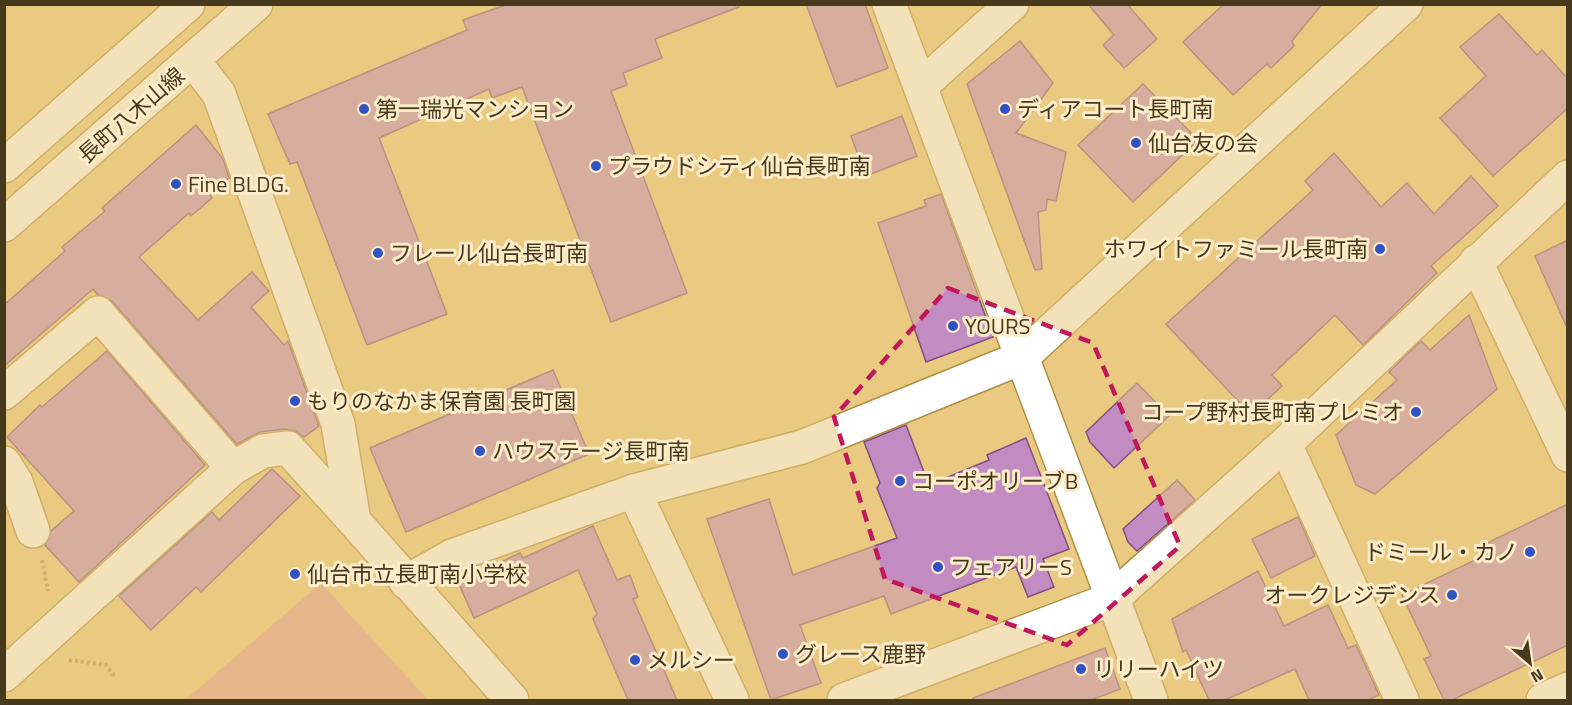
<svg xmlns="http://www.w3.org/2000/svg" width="1572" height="705" viewBox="0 0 1572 705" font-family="'Titillium Web','Noto Sans JP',sans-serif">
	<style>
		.green { fill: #e7a199 }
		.building { fill: #c28cc3; stroke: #825083; stroke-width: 1.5 }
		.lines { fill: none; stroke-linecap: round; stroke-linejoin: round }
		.street-casing { stroke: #af9047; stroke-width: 36 }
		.secondary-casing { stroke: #af9047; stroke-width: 36 }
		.path { stroke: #ad935a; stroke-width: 4; stroke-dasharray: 3 3; stroke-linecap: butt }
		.street { stroke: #fff; stroke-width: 33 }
		.secondary { stroke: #fff; stroke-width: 33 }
		.marked { fill: none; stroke: #c2185b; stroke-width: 4.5; stroke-dasharray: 12 8; stroke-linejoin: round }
		.poi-dot { fill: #2f53c3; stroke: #fdecc9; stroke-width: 2 }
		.labels { text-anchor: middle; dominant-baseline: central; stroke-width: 6; stroke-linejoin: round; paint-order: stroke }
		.poi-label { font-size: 22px; fill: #47391b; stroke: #fdecc9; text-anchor: start }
		.street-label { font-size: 22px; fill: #47391b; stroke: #fdecc9 }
	</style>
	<rect width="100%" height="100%" fill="#eac980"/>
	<polygon class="green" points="321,583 428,700 185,700"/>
	<g class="building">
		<polygon points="508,4 739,4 739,7 655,39 662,58 623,73 627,85 611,91 687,293 611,322 522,87 492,98 489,89 379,138 447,314 367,345 297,162 290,164 268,114 467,30 463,20"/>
		<polygon points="806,4 865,4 888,68 837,87"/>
		<polygon points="1088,4 1127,4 1157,39 1124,68 1103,45 1114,35"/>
		<polygon points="1224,4 1322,4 1292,41 1294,46 1271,68 1267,64 1233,95 1183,42"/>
		<polygon points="1499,14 1537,55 1542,50 1568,79 1568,108 1493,176 1440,118 1486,76 1460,47"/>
		<polygon points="1020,41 1053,83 1016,133 1066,152 1056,201 1047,199 1046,210 1038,212 1042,269 1035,270 967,84"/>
		<polygon points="1143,84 1198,140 1133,202 1078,145"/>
		<polygon points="902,116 917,156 866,176 851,136"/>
		<polygon points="196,125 223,159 229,178 210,195 212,198 191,216 189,213 139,257 198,320 252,272 269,291 251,307 284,345 288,341 319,426 304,437 295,431 286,429 260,432 237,444 112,301 98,295 93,289 4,366 4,305 65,251 62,247 105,211 102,208"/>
		<polygon points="1334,153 1381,207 1407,183 1434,214 1471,176 1498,206 1431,266 1437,273 1363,345 1335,315 1272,375 1282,386 1251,415 1166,324 1313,190 1305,181"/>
		<polygon points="941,194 993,337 926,362 878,223 926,206 924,200"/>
		<polygon points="1568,240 1568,330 1535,256"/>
		<polygon points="1469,315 1497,389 1375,494 1356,485 1336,435 1397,380 1389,372 1421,341 1430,350"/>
		<polygon points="107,351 205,465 79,582 45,545 51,531 74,511 7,437 40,405 42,407"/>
		<polygon points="553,370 589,454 406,532 370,448"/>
		<polygon points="1137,383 1169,416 1114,468 1090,442 1086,432"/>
		<polygon points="906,425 929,485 989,460 987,455 1026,438 1069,549 1043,559 1054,587 1028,597 1016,567 891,614 884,596 800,625 821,683 771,700 707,519 769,499 793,575 897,538 877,488 880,483 864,442"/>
		<polygon points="272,469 300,496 201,592 196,587 151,630 119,596 212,512 219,520"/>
		<polygon points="1177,480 1195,500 1137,551 1128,542 1123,529"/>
		<polygon points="1568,504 1568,645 1452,700 1444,700 1424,659 1431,656 1402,595 1492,552 1487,543"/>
		<polygon points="1298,517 1315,556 1271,578 1252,539"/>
		<polygon points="593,526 617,580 630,575 638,597 633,599 677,700 628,700 593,619 597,614 578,570 474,618 458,582 520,553 523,558"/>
		<polygon points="1258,571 1284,626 1328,605 1348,648 1356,645 1379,695 1368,700 1309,700 1295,669 1225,700 1209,700 1186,650 1183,652 1172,619"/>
		<polygon points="1105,648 1120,689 1091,700 973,700 973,698"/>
	</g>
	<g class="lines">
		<g class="street-casing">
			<g id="street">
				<polyline points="889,4 1151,700"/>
				<polyline points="193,60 219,94 338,424 354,521 512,700"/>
				<polyline points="921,86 1012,4"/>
				<polyline points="1476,262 1568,455"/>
				<polyline points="4,393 98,313 233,468 4,675"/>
				<polyline points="1285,444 1402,700"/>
				<polyline points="4,463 16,482 33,531"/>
				<polyline points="233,468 263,451 288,448 354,521"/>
				<polyline points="634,491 732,700"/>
				<polyline points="406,582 452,556 634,491 802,447 1021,358 1406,4"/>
				<polyline points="844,700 1112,599 1285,444 1568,177"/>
				<polyline points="1543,700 1568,689"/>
			</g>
		</g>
		<g class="secondary-casing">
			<g id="secondary">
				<polyline points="4,166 188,4"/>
				<polyline points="4,225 256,4"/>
			</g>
		</g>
		<g class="path">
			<polyline points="42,560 48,591"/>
			<polyline points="69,660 106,665 115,677"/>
		</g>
		<use href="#street" class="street"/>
		<use href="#secondary" class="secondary"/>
	</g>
	<path d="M0 0H1572V705H0ZM948,288L1093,343L1180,546L1067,645L885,579L834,417Z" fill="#eac980" fill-opacity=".55" fill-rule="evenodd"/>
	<path class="marked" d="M948,288L1093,343L1180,546L1067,645L885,579L834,417Z"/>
	<g class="poi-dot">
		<circle cx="364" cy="109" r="6"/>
		<circle cx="1005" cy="109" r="6"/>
		<circle cx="1136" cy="143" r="6"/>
		<circle cx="596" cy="166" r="6"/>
		<circle cx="176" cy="184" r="6"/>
		<circle cx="1380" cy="249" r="6"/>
		<circle cx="378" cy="253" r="6"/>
		<circle cx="953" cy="326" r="6"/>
		<circle cx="295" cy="401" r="6"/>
		<circle cx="1416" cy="412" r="6"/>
		<circle cx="480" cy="451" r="6"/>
		<circle cx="900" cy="481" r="6"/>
		<circle cx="1530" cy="552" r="6"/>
		<circle cx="938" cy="567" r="6"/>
		<circle cx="295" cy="574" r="6"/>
		<circle cx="1452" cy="595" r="6"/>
		<circle cx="783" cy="654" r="6"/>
		<circle cx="635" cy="660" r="6"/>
		<circle cx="1081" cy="669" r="6"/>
	</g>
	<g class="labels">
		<g class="poi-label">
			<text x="376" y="109">第一瑞光マンション</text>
			<text x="1017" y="109">ディアコート長町南</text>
			<text x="1148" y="143">仙台友の会</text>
			<text x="608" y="166">プラウドシティ仙台長町南</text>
			<text x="188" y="184">Fine BLDG.</text>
			<text x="1368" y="249" text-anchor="end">ホワイトファミール長町南</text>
			<text x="390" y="253">フレール仙台長町南</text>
			<text x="965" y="326">YOURS</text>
			<text x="307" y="401">もりのなかま保育園 長町園</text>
			<text x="1404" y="412" text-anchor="end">コープ野村長町南プレミオ</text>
			<text x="492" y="451">ハウステージ長町南</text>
			<text x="912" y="481">コーポオリーブB</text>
			<text x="1518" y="552" text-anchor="end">ドミール・カノ</text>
			<text x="950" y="567">フェアリーS</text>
			<text x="307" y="574">仙台市立長町南小学校</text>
			<text x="1440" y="595" text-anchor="end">オークレジデンス</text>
			<text x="795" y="654">グレース鹿野</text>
			<text x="647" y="660">メルシー</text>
			<text x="1093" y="669">リリーハイツ</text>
		</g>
		<g class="street-label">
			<text transform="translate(131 115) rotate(-41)">長町八木山線</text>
		</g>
	</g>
	<rect width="1572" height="705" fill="none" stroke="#47391b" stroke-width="12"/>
	<g transform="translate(1530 663) rotate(151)" stroke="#fdecc9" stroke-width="4.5" paint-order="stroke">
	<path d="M0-4.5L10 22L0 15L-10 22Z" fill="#47391b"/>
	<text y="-9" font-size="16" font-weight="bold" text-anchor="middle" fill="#47391b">N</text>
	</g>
</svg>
